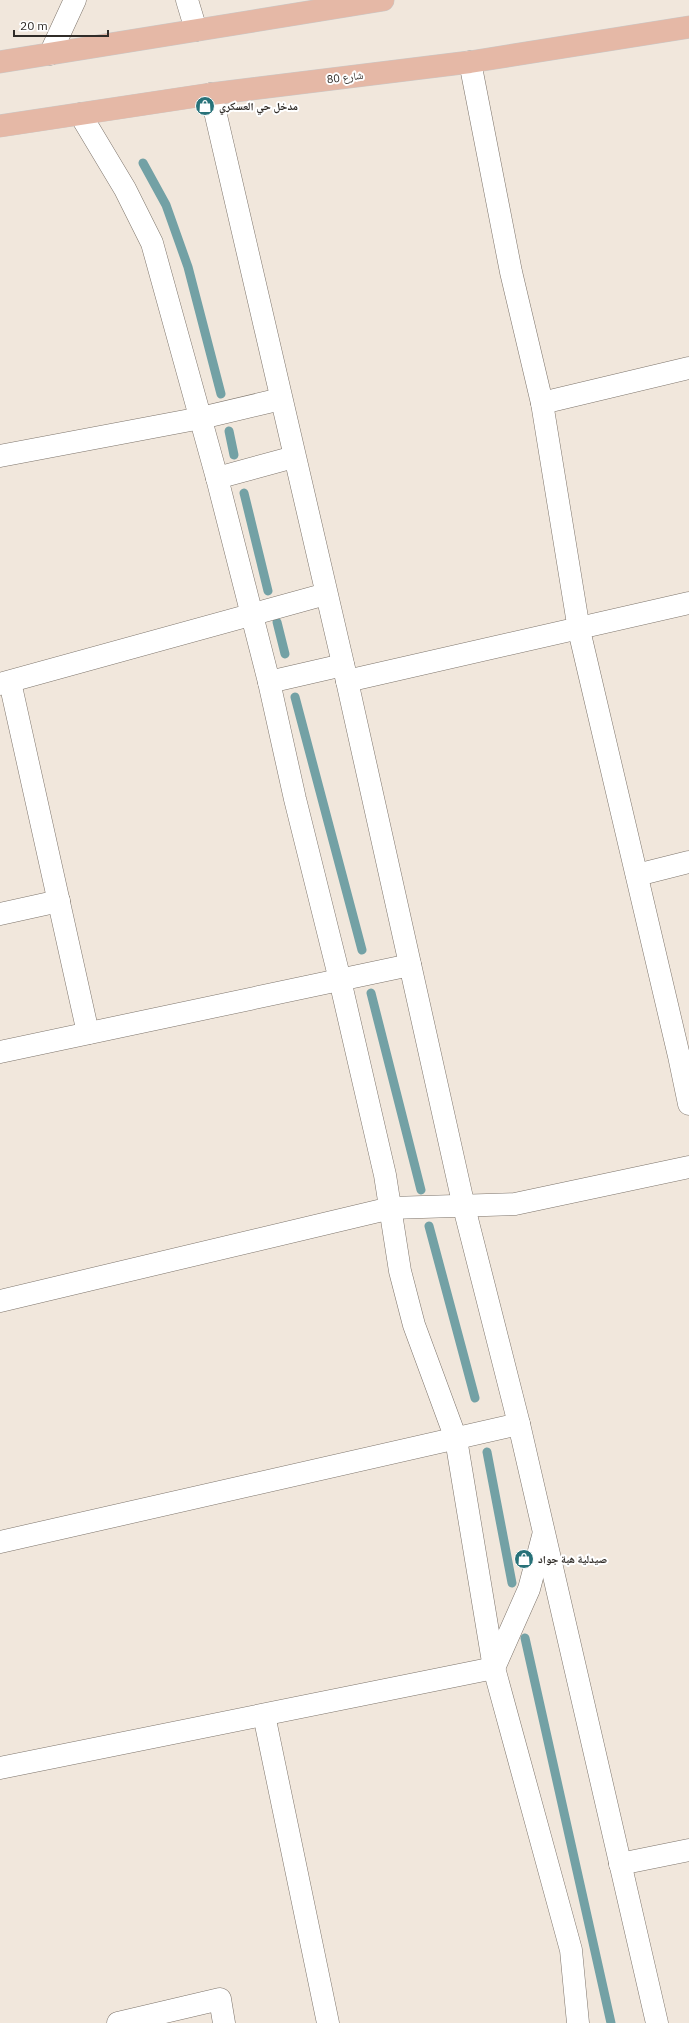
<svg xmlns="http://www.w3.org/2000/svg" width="689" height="2023" viewBox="0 0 689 2023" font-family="'IBM Plex Sans','Noto Naskh Arabic',sans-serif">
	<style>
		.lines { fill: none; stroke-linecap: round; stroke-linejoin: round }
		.stream { stroke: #73a1a5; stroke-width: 9 }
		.minor-casing { stroke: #7d746b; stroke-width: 23 }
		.major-casing { stroke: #c9c8c7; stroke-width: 23 }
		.minor { stroke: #fff; stroke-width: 22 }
		.major { stroke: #e5b8a6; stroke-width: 22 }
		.labels { text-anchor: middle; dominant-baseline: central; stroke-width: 4; stroke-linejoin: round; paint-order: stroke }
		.street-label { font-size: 11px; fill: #302c28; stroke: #fff }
		.poi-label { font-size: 11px; font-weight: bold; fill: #302c28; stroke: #fff; text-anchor: start }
	</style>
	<rect width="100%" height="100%" fill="#f1e7dc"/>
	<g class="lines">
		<g class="stream">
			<polyline points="143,163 166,205 188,267 221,394"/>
			<polyline points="229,431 234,455"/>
			<polyline points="244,493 268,591"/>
			<polyline points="277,622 285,654"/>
			<polyline points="295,697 362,950"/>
			<polyline points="371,993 421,1190"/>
			<polyline points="429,1226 475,1398"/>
			<polyline points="487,1452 512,1583"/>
			<polyline points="525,1638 611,2023"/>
		</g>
		<g class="minor-casing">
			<g id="minor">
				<polyline points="187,0 196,30"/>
				<polyline points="50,54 75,0"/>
				<polyline points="470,62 511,272 542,403 579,630 679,1056 689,1104"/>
				<polyline points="211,94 347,681 464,1207 519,1424 657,2023"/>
				<polyline points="80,114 125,189 152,243 217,478 269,682 295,799 340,980 385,1175 400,1271 414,1325 456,1439 494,1668 571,1950 578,2023"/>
				<polyline points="542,403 689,368"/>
				<polyline points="0,456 201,418 281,399"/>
				<polyline points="217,478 294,457"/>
				<polyline points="347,681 689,603"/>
				<polyline points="10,682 88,1033"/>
				<polyline points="269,682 343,665"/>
				<polyline points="0,684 326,594"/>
				<polyline points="637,875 689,862"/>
				<polyline points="0,914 59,901"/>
				<polyline points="0,1052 410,965"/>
				<polyline points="0,1301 391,1208 515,1204 689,1167"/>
				<polyline points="0,1542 519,1424"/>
				<polyline points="264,1715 328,2023"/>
				<polyline points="0,1768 494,1668 529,1589 543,1536"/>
				<polyline points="620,1864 689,1850"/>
				<polyline points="118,2023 220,1999 224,2023"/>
			</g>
		</g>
		<g class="major-casing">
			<g id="major">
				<polyline points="0,62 383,0"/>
				<polyline points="0,126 211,94 470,62 689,27"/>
			</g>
		</g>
		<use href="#minor" class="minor"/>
		<use href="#major" class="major"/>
	</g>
	<defs>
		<g id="shop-disc" transform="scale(1)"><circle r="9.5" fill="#287279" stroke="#fff"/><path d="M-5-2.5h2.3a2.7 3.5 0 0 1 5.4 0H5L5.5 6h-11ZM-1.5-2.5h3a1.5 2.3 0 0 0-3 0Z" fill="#fff"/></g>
	</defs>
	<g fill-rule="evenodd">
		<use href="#shop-disc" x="205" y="106"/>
		<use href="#shop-disc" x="524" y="1559"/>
	</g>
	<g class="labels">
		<g class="street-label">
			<text transform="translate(345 77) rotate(-7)">شارع 80</text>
		</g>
		<g class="poi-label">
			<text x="219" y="106">مدخل حي العسكري</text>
			<text x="538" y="1559">صيدلية هبة جواد</text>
		</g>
	</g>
	<path d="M14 30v6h94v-6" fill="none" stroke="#302c28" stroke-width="2"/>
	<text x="20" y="30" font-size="12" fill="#302c28" stroke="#ffffff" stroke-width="3" paint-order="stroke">20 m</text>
</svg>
